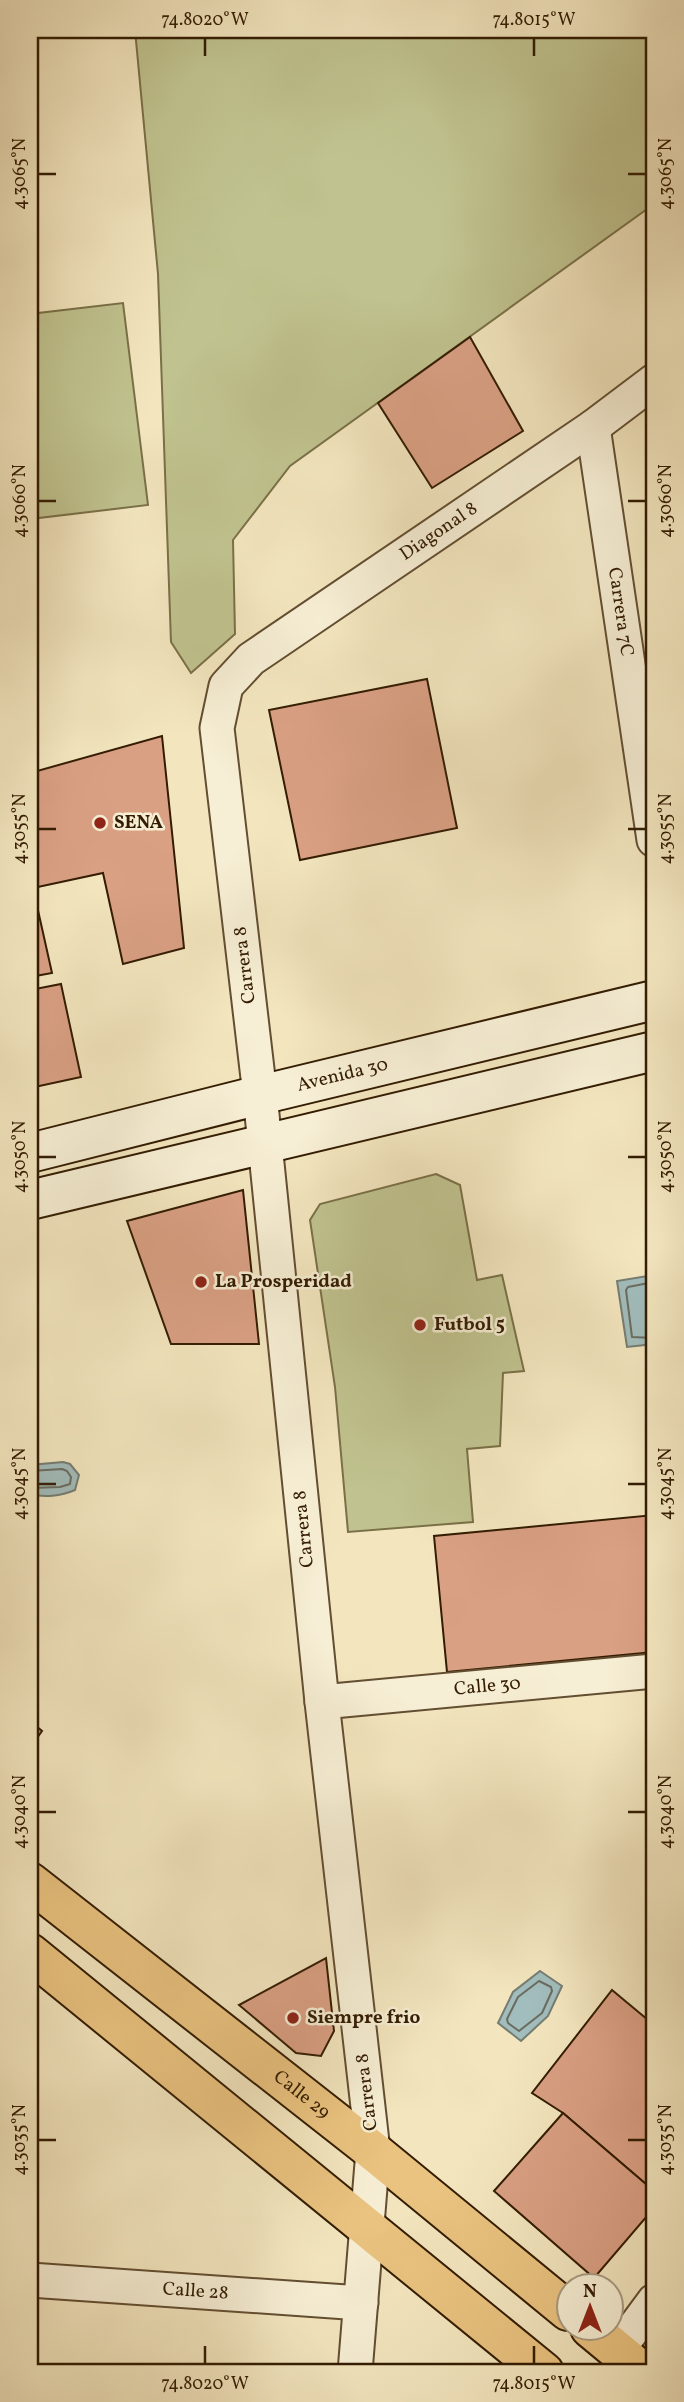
<svg xmlns="http://www.w3.org/2000/svg" width="684" height="2402" viewBox="0 0 684 2402" font-family="Vollkorn,serif">
	<style>
		.green { fill: #c0c38f; stroke: #7a7048; stroke-width: 2 }
		.water { fill: #a1bdbd; stroke: #757d72; stroke-width: 2 }
		.lines { fill: none; stroke-linecap: round; stroke-linejoin: round }
		.shore { stroke: #6a6c60; stroke-width: 2 }
		.building { fill: #daa084; stroke: #331c02; stroke-width: 2 }
		.street-casing { stroke: #634e31; stroke-width: 37 }
		.secondary-casing { stroke: #331c02; stroke-width: 42 }
		.primary-casing { stroke: #331c02; stroke-width: 42 }
		.street { stroke: #f7efd5; stroke-width: 33 }
		.secondary { stroke: #f7efd5; stroke-width: 38 }
		.primary { stroke: #eac380; stroke-width: 38 }
		.ticks { fill: none; stroke: #331c02; stroke-width: 2.5 }
		.poi-dot { fill: #8f2418; stroke: #f7efd5; stroke-width: 2.5 }
		.labels { text-anchor: middle; dominant-baseline: central; stroke-width: 5; stroke-linejoin: round; paint-order: stroke }
		.street-label { font-size: 19px; fill: #331c02; stroke: #f7efd5 }
		.poi-label { font-size: 19px; font-weight: bold; fill: #331c02; stroke: #f7efd5; text-anchor: start }
		.neatline { fill: none; stroke: #331c02; stroke-width: 2.5 }
		.ticks-label { font-size: 18px; text-anchor: middle; fill: #331c02 }
	</style>
	<rect width="100%" height="100%" fill="#f3e6bf"/>
	<filter id="stains"><feTurbulence type="fractalNoise" baseFrequency=".00286" numOctaves="4"/><feColorMatrix values="0 0 0 0 .2 0 0 0 0 .09 0 0 0 0 .02 0 0 0 .5 -.17"/></filter>
	<radialGradient id="worn" r=".72"><stop offset=".6" stop-color="#630" stop-opacity="0"/><stop offset="1" stop-color="#630" stop-opacity=".3"/></radialGradient>
	<g class="green">
		<polygon points="135,30 654,30 654,204 290,466 233,540 235,634 191,673 171,642 158,274"/>
		<polygon points="123,303 148,505 30,519 30,314"/>
		<polygon points="436,1174 460,1185 477,1280 502,1275 524,1371 503,1373 500,1446 467,1449 473,1522 348,1532 335,1387 310,1220 320,1204"/>
	</g>
	<g class="water">
		<polygon points="654,1275 654,1344 627,1347 617,1281"/>
		<path d="M63,1462L70,1464L79,1475L75,1490C61,1496 44,1498 30,1494V1465Z"/>
		<polygon points="540,1971 562,1986 548,2016 521,2041 498,2023 513,1992"/>
	</g>
	<g class="lines">
		<g class="shore">
			<polyline points="654,1282 628,1287 626,1290 632,1337 654,1338"/>
			<polyline points="30,1471 62,1469 67,1471 71,1477 70,1484 60,1487 30,1488"/>
			<polygon points="539,1981 551,1987 552,1991 542,2013 519,2031 508,2023 507,2019 518,1997"/>
		</g>
	</g>
	<g class="building">
		<polygon points="470,337 523,431 432,488 378,403"/>
		<polygon points="427,679 457,828 300,860 269,710"/>
		<polygon points="162,736 184,948 123,964 103,873 33,888 52,973 30,977 30,773"/>
		<polygon points="61,984 81,1077 30,1088 30,990"/>
		<polygon points="243,1190 259,1344 171,1344 127,1221"/>
		<polygon points="654,1515 654,1652 447,1672 434,1536"/>
		<polygon points="30,1721 42,1731 30,1748"/>
		<polygon points="326,1958 334,2031 321,2056 296,2053 239,2005"/>
		<polygon points="612,1990 654,2025 654,2191 563,2113 532,2093"/>
		<polygon points="563,2113 654,2191 654,2208 594,2278 494,2191"/>
	</g>
	<g class="lines">
		<g class="street-casing">
			<g id="street">
				<path id="s1" d="M593,427L654,840"/>
				<path id="s2" d="M322,1702L654,1671"/>
				<path id="s3" d="M30,2280L361,2303"/>
				<polyline points="617,2351 654,2301"/>
				<path id="s4" d="M355,2372L373,2151L322,1702L260,1095L217,728L226,686L251,659L593,427L654,381"/>
			</g>
		</g>
		<g class="secondary-casing">
			<g id="secondary">
				<path id="s5" d="M30,1153L260,1095L654,1000"/>
				<polyline points="30,1200 654,1051"/>
			</g>
		</g>
		<g class="primary-casing">
			<g id="primary">
				<path id="s6" d="M30,1882L373,2151L568,2311"/>
				<polyline points="30,1953 544,2372"/>
				<polyline points="590,2328 643,2372"/>
			</g>
		</g>
		<use href="#street" class="street"/>
		<use href="#secondary" class="secondary"/>
		<use href="#primary" class="primary"/>
	</g>
	<path class="ticks" d="M205,38V56M534,38V56M38,174H56M628,174H646M38,501H56M628,501H646M38,829H56M628,829H646M38,1157H56M628,1157H646M38,1484H56M628,1484H646M38,1812H56M628,1812H646M38,2140H56M628,2140H646M205,2346V2364M534,2346V2364"/>
	<g class="poi-dot">
		<circle cx="100" cy="823" r="7"/>
		<circle cx="201" cy="1282" r="7"/>
		<circle cx="420" cy="1325" r="7"/>
		<circle cx="293" cy="2018" r="7"/>
	</g>
	<g class="labels">
		<g class="street-label">
			<text stroke="none"><textPath href="#s4" startOffset="1960">Diagonal 8</textPath></text>
			<text stroke="none"><textPath href="#s1" startOffset="187">Carrera 7C</textPath></text>
			<text transform="translate(245 965) rotate(-97)">Carrera 8</text>
			<text stroke="none"><textPath href="#s5" startOffset="322">Avenida 30</textPath></text>
			<text transform="translate(304 1529) rotate(-96)">Carrera 8</text>
			<text stroke="none"><textPath href="#s2" startOffset="166">Calle 30</textPath></text>
			<text transform="translate(367 2092) rotate(-97)">Carrera 8</text>
			<text stroke="none"><textPath href="#s6" startOffset="345">Calle 29</textPath></text>
			<text stroke="none"><textPath href="#s3" startOffset="166">Calle 28</textPath></text>
		</g>
		<g class="poi-label">
			<text x="114" y="823">SENA</text>
			<text x="215" y="1282">La Prosperidad</text>
			<text x="434" y="1325">Futbol 5</text>
			<text x="307" y="2018">Siempre frio</text>
		</g>
	</g>
	<rect width="684" height="2402" fill="none" stroke="#f3e6bf" stroke-width="77"/>
	<g transform="translate(590 2307)"><circle r="33" fill="#f7efd5" stroke="#a99b81" stroke-width="2"/>
	<path d="M0-5L12 26L0 18L-12 26Z" fill="#8f2418"/>
	<text y="-10" font-size="19" font-weight="bold" text-anchor="middle" fill="#331c02">N</text>
	</g>
	<rect x="38" y="38" width="608" height="2326" class="neatline"/>
	<g class="ticks-label">
		<text x="205" y="25">74.8020°W</text>
		<text x="534" y="25">74.8015°W</text>
		<text transform="translate(19 174) rotate(-90)" y="6">4.3065°N</text>
		<text transform="translate(665 174) rotate(-90)" y="6">4.3065°N</text>
		<text transform="translate(19 501) rotate(-90)" y="6">4.3060°N</text>
		<text transform="translate(665 501) rotate(-90)" y="6">4.3060°N</text>
		<text transform="translate(19 829) rotate(-90)" y="6">4.3055°N</text>
		<text transform="translate(665 829) rotate(-90)" y="6">4.3055°N</text>
		<text transform="translate(19 1157) rotate(-90)" y="6">4.3050°N</text>
		<text transform="translate(665 1157) rotate(-90)" y="6">4.3050°N</text>
		<text transform="translate(19 1484) rotate(-90)" y="6">4.3045°N</text>
		<text transform="translate(665 1484) rotate(-90)" y="6">4.3045°N</text>
		<text transform="translate(19 1812) rotate(-90)" y="6">4.3040°N</text>
		<text transform="translate(665 1812) rotate(-90)" y="6">4.3040°N</text>
		<text transform="translate(19 2140) rotate(-90)" y="6">4.3035°N</text>
		<text transform="translate(665 2140) rotate(-90)" y="6">4.3035°N</text>
		<text x="205" y="2389">74.8020°W</text>
		<text x="534" y="2389">74.8015°W</text>
	</g>
	<rect width="100%" height="100%" filter="url(#stains)"/>
	<rect width="100%" height="100%" fill="url(#worn)"/>
</svg>
